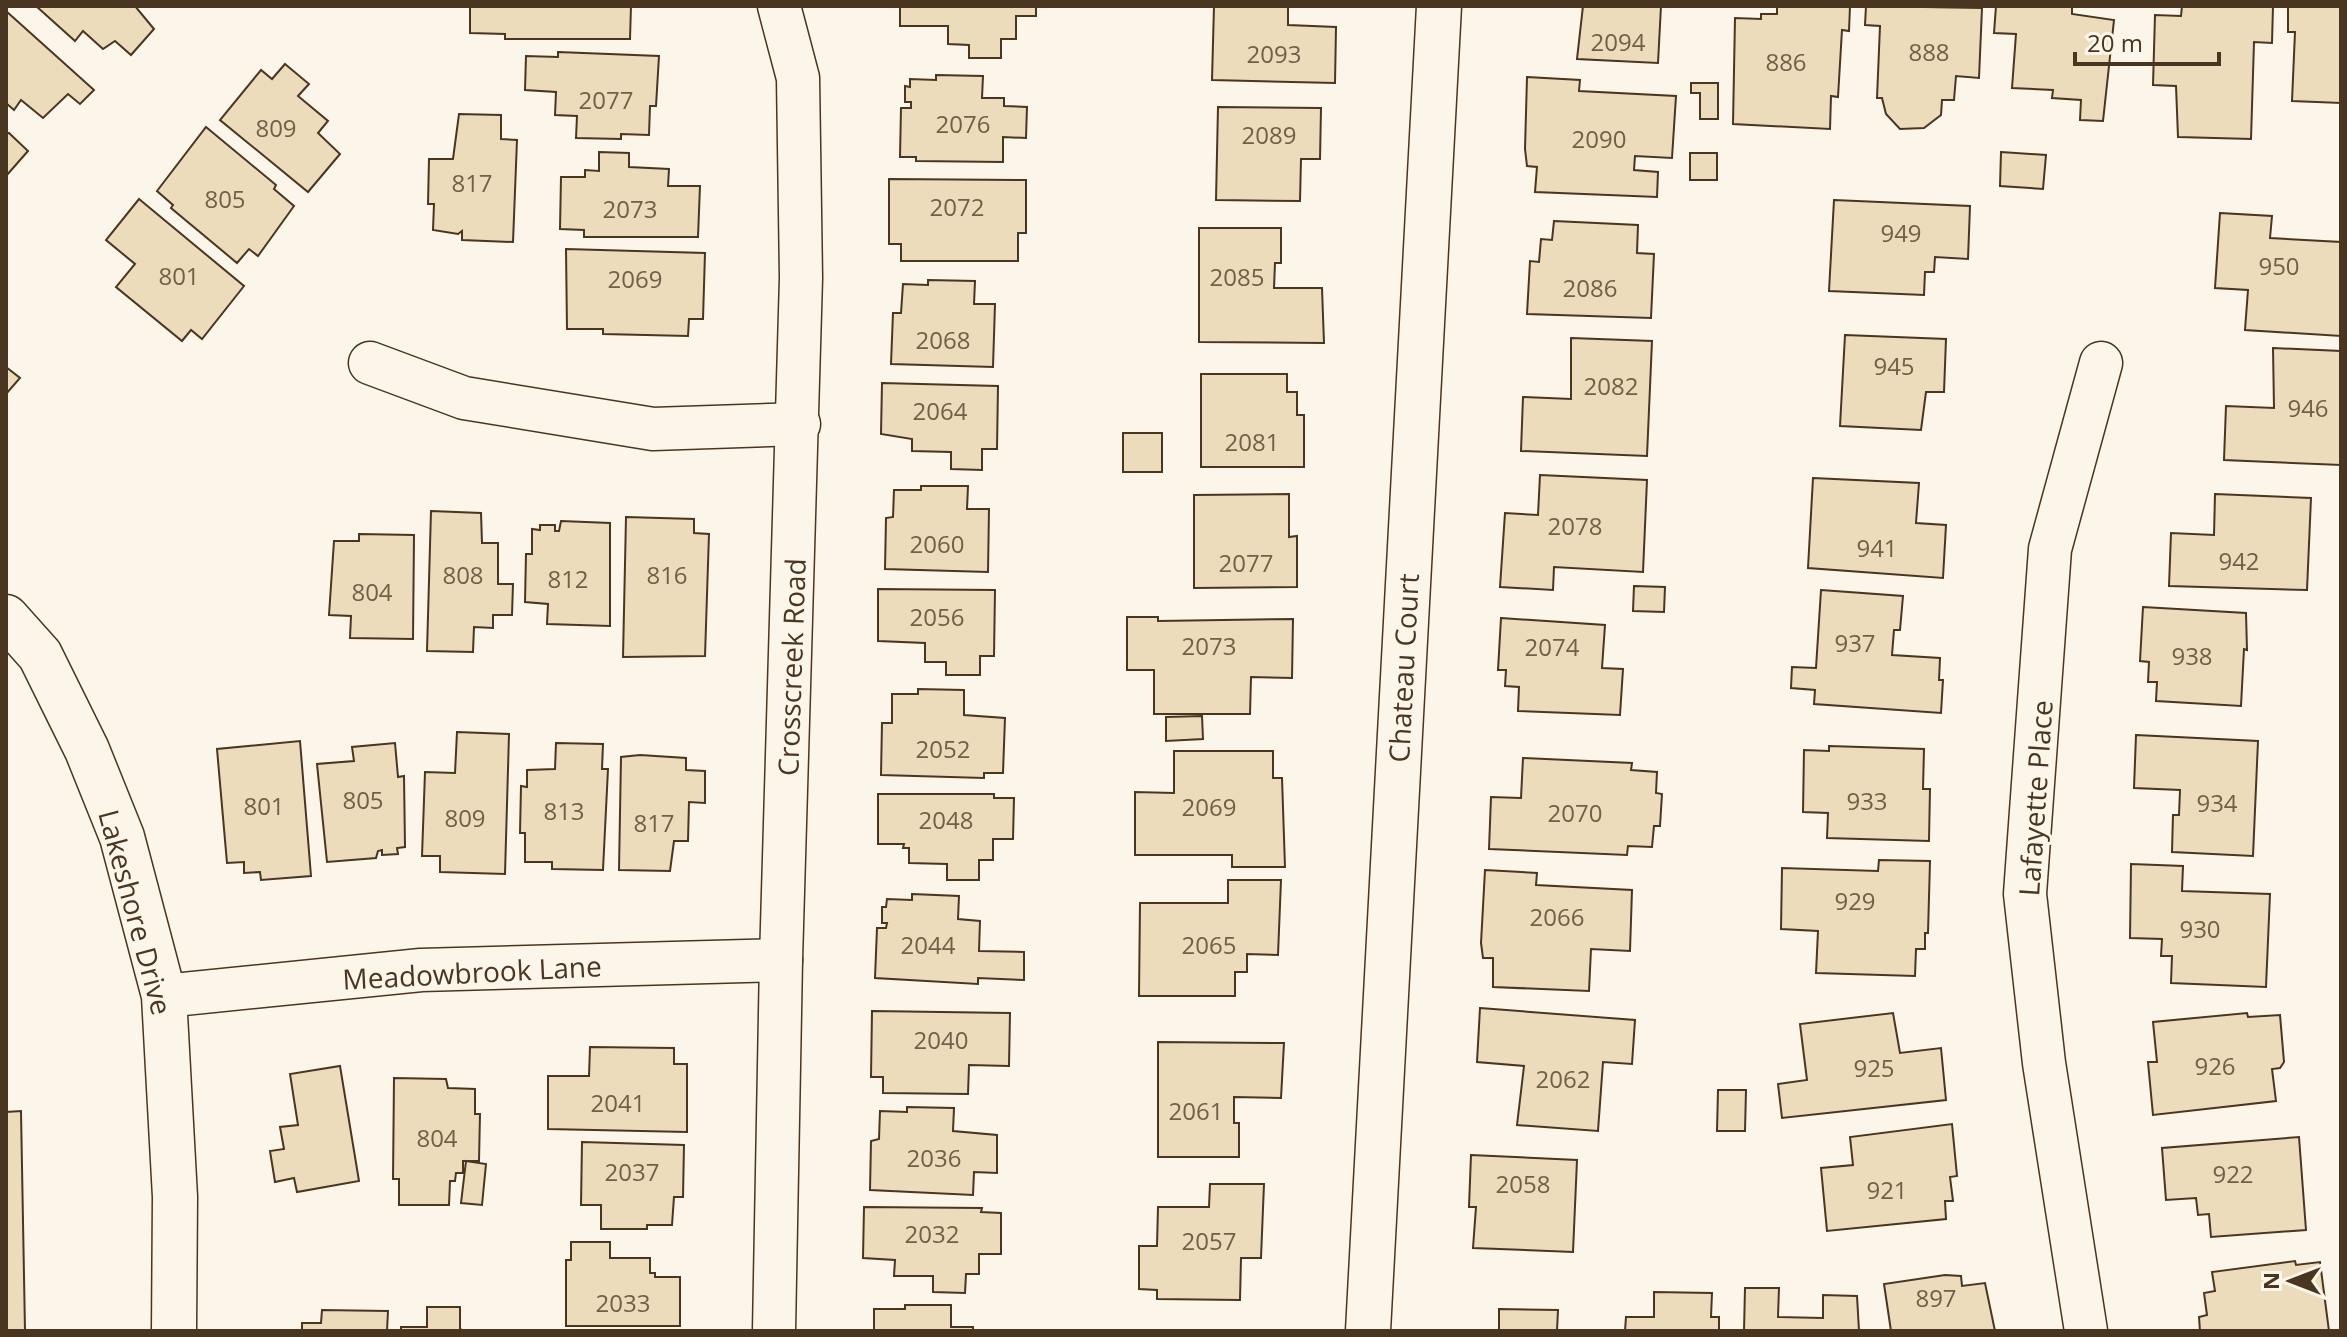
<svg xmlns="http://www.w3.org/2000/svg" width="2347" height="1337" viewBox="0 0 2347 1337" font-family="'Open Sans',sans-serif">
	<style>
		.building { fill: #ecdcbc; stroke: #4a3520; stroke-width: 2 }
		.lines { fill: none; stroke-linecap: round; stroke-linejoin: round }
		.minor-casing { stroke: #4a3520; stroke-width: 45 }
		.tertiary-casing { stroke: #4a3520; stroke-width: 47 }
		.minor { stroke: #fbf6e9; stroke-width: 42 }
		.tertiary { stroke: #fbf6e9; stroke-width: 44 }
		.labels { text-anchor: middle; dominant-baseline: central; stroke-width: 6; stroke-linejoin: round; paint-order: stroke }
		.number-label { font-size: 24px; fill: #725f47 }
		.street-label { font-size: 28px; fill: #4a3520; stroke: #fbf6e9 }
	</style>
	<rect width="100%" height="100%" fill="#fbf6e9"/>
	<g class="building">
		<polygon points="36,6 135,6 154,29 131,55 115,41 103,49 83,31 75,41"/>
		<polygon points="470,6 631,6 630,39 505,39 505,34 470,33"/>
		<polygon points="900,6 1036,6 1036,16 1016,16 1016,39 1001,39 1001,58 969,58 969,45 948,44 948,26 900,26"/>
		<polygon points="1214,6 1288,6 1288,25 1336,27 1335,83 1212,80"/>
		<polygon points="1583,6 1661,6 1658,63 1577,59"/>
		<polygon points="1777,6 1850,6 1849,31 1842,30 1838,97 1831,96 1830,129 1733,124 1735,18 1761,19 1761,14 1777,14"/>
		<polygon points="1866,6 1982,8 1979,78 1956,76 1954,100 1942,100 1941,115 1924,128 1900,129 1886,114 1882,98 1877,98 1880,26 1865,25"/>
		<polygon points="1996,6 2072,6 2072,14 2114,20 2103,121 2080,120 2081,100 2052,98 2053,90 2012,88 2016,34 1994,33"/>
		<polygon points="2182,6 2273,6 2272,43 2254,42 2251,139 2178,137 2176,86 2153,85 2155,15 2181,16"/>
		<polygon points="2288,6 2341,6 2341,103 2292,101 2295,32 2288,32"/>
		<polygon points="6,11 94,90 80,104 68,94 43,118 21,100 14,110 6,103"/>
		<polygon points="558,52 659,56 656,106 650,106 649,135 621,134 621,139 576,138 577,116 555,115 556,92 525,90 526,56 558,57"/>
		<polygon points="285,64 309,84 298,96 328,121 318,133 340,154 308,192 220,120 261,70 272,79"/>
		<polygon points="936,75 983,76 982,98 1004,98 1004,106 1027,107 1026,138 1003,137 1003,162 916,161 916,157 900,157 901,108 911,108 911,102 905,102 905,86 910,87 910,79 936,80"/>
		<polygon points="1527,77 1580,80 1579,91 1676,96 1672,158 1635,156 1634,170 1658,172 1657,197 1535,192 1537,167 1527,166 1525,149"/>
		<polygon points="1691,83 1718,83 1718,119 1700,119 1700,93 1691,93"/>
		<polygon points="1218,107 1321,108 1320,159 1301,159 1300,201 1216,200"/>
		<polygon points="459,114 501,115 501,139 517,140 513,242 462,240 462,231 458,234 433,230 434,204 428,204 429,159 453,159"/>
		<polygon points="206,127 276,185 274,189 294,206 258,256 249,249 237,263 171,208 173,205 157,191"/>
		<polygon points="9,133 28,151 6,176 6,134"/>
		<polygon points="599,152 629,153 629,167 669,169 668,186 700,186 698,237 584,237 584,230 560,229 561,177 585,177 585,170 599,171"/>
		<polygon points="2001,152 2046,155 2043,189 2000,186"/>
		<rect x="1690" y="153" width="27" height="27"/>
		<polygon points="889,179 1026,180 1026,233 1018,233 1018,261 901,261 901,244 889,244"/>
		<polygon points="139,199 244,286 202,339 191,330 182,341 116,287 135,264 106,240"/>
		<polygon points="1834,200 1970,206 1968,259 1935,257 1934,272 1925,272 1924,295 1829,291"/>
		<polygon points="2220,213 2272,216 2270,238 2341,242 2341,336 2245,330 2248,290 2215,288"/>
		<polygon points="1554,221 1638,225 1637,253 1654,254 1651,318 1527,314 1530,261 1539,262 1541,239 1552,240"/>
		<polygon points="1199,228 1281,228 1281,263 1275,263 1274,288 1322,288 1324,343 1199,342"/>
		<polygon points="566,249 705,253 703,319 689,319 688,336 603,334 603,329 567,329"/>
		<polygon points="928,280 975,281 974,304 995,304 993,367 891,364 893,313 901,313 903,284 928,285"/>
		<polygon points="1845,335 1946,339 1944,392 1926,392 1921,430 1840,426"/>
		<polygon points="1571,338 1652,341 1647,456 1521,451 1523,397 1571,399"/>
		<polygon points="2273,348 2341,351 2341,465 2224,460 2226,406 2274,408"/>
		<polygon points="6,367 20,378 6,394"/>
		<polygon points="1201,374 1287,374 1287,392 1297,392 1297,415 1304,415 1304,467 1201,467"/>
		<polygon points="882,383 998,386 997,449 982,449 982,470 951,469 951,452 912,451 912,439 881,434"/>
		<rect x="1123" y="433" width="39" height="39"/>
		<polygon points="1540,475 1647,480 1643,572 1554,567 1553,590 1500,587 1505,513 1538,515"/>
		<polygon points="1813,478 1919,483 1916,523 1946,525 1943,578 1808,568"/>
		<polygon points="921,486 968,486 967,509 989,509 988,572 885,569 886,518 893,517 894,490 921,490"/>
		<polygon points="1289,494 1289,537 1297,536 1297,587 1194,588 1194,495"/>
		<polygon points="2215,494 2311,498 2307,590 2169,586 2171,533 2214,535"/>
		<polygon points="431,511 481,513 482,543 498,543 498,584 513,584 512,615 493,615 493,628 474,627 473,652 427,651"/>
		<polygon points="626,517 694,519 694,533 709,534 705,656 623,657"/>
		<polygon points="561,521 610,523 610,626 547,624 548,604 525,602 526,554 532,554 532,529 540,530 540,525 555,525 555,531 559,531"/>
		<polygon points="359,534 414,535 413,639 350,638 351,616 329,615 334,541 359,541"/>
		<polygon points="1634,586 1665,587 1664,612 1633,611"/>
		<polygon points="878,589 995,590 994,656 980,656 980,675 946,675 946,662 925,662 925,643 878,641"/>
		<polygon points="1821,590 1903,596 1900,630 1894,630 1892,655 1940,658 1939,680 1943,680 1941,713 1814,704 1815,690 1791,688 1792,667 1816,668"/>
		<polygon points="2143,607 2246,613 2247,650 2244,649 2241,706 2156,701 2157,682 2148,682 2149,662 2140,661"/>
		<polygon points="1127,617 1158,617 1158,621 1293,619 1292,678 1251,677 1250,714 1154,714 1154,670 1127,670"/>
		<polygon points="1501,618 1605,625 1602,668 1623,669 1620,715 1518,711 1519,687 1505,686 1506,670 1498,670"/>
		<polygon points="918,689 964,690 964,715 1005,718 1003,773 984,773 984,778 881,775 882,723 892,723 892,694 918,694"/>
		<polygon points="1202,716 1203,739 1166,741 1166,717"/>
		<polygon points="457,732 509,734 505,874 440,872 440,856 422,856 425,772 455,773"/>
		<polygon points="2136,735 2258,741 2253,856 2172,852 2173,815 2179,815 2180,790 2134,788"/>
		<polygon points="300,741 311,876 261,880 260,872 244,873 244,862 227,863 217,749"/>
		<polygon points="395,743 398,777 404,776 405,847 397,848 398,854 382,855 382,850 378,851 376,858 327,862 317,764 354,761 352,747"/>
		<polygon points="556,743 603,744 602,769 608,769 603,870 552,869 552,862 525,862 525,833 520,833 521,786 527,787 527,770 555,769"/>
		<polygon points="1829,746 1924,749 1923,789 1930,789 1929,841 1827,838 1828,813 1803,812 1804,750 1829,751"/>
		<polygon points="1174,751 1273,751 1273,778 1282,778 1285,867 1232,867 1232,855 1135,855 1135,792 1174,793"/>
		<polygon points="640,755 686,758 686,770 705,771 705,803 689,802 688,841 674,841 670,871 619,870 621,757"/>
		<polygon points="1523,758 1632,763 1631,770 1657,772 1656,793 1662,794 1660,826 1654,826 1652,847 1628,846 1627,855 1489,849 1491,797 1521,798"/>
		<polygon points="878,794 994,794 994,798 1014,798 1013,839 993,839 993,860 979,860 979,880 947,880 947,864 909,863 909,848 903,848 904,844 878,844"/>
		<polygon points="1879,860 1930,861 1928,933 1925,933 1925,949 1916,949 1915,976 1816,973 1818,931 1781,929 1782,868 1878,871"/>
		<polygon points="2131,864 2183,866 2182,891 2270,894 2266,987 2171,983 2172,956 2161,956 2162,939 2130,938"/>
		<polygon points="1485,870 1537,873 1536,885 1632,890 1630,951 1591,949 1589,991 1493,987 1493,958 1483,958 1481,943"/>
		<polygon points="1228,880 1281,880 1278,955 1247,954 1247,972 1235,972 1235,996 1139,996 1140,903 1228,903"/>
		<polygon points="912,894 959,896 958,919 980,921 979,951 1024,952 1024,980 978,978 978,984 875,978 877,928 886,928 887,923 882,923 882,907 886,907 887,899 912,900"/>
		<polygon points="1480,1008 1635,1020 1632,1064 1603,1062 1598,1131 1517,1125 1524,1066 1477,1062"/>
		<polygon points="872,1011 1010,1013 1009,1066 969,1065 968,1094 883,1093 883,1077 871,1077"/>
		<polygon points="1893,1013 1900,1053 1941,1048 1946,1100 1782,1118 1778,1084 1807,1080 1800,1024"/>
		<polygon points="2247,1013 2248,1017 2280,1015 2284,1062 2280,1068 2272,1069 2276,1101 2153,1115 2148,1062 2157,1062 2153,1022"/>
		<polygon points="1158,1042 1284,1043 1281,1098 1234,1097 1234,1123 1239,1123 1239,1157 1158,1157"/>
		<polygon points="590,1047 674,1048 674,1064 687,1064 687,1132 548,1129 548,1076 589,1076"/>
		<polygon points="340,1066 359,1181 297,1192 294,1178 275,1182 270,1151 284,1149 280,1127 298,1125 290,1074"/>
		<polygon points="394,1078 446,1079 448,1088 475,1089 475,1114 480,1114 479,1161 463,1161 463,1173 456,1173 455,1181 450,1181 449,1205 399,1205 399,1179 393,1179"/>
		<polygon points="1718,1090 1746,1090 1745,1131 1717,1131"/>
		<polygon points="907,1107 954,1108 953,1131 997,1135 997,1173 974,1172 973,1195 870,1190 871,1141 879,1139 880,1111 907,1112"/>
		<polygon points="21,1111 25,1331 6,1331 6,1112"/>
		<polygon points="1952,1124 1957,1176 1950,1177 1953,1201 1945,1201 1946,1219 1827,1231 1821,1168 1853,1165 1850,1137"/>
		<polygon points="2299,1137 2306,1230 2211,1237 2209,1214 2198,1215 2196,1198 2166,1200 2162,1148"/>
		<polygon points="582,1142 684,1145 683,1197 674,1197 672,1225 647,1225 647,1229 601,1229 601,1205 581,1205"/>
		<polygon points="1471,1155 1577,1160 1573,1252 1473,1248 1476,1207 1469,1207"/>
		<polygon points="466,1161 486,1164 482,1205 461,1203"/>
		<polygon points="1210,1184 1264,1184 1261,1258 1241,1258 1240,1300 1157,1299 1157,1290 1139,1289 1139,1246 1157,1246 1158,1207 1209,1207"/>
		<polygon points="864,1207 982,1208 981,1212 1001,1213 1001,1254 979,1254 979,1274 966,1274 965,1293 933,1292 933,1276 894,1276 895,1260 863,1258"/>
		<polygon points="571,1242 610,1242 610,1258 650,1258 650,1273 655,1273 655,1277 680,1277 680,1326 566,1326 566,1260 571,1260"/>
		<polygon points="2295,1261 2296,1265 2320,1262 2329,1331 2200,1331 2199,1317 2207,1315 2204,1293 2215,1291 2212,1272"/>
		<polygon points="1945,1275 1961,1276 1962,1286 1985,1283 1995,1331 1891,1331 1884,1284"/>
		<polygon points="1745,1288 1779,1288 1778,1317 1823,1318 1823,1295 1857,1296 1859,1331 1744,1331"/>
		<polygon points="1654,1292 1712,1293 1711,1317 1719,1317 1719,1331 1625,1331 1626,1317 1654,1317"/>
		<polygon points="905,1305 951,1305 951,1327 973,1327 973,1331 874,1331 874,1309 905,1309"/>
		<polygon points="427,1307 460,1307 460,1329 464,1331 401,1331 401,1327 427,1327"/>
		<polygon points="1499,1309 1558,1310 1557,1331 1499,1331"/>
		<polygon points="322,1310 388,1311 387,1331 302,1331 302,1323 321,1323"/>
	</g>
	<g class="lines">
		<g class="minor-casing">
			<g id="minor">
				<polyline points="370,363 464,398 653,429 799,424"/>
				<polyline points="164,996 421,970 781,960"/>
				<polyline points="774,1331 781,960 801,278 798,78 779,6"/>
				<polyline points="2086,1331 2044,1063 2025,894 2050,549 2101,363"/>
			</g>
		</g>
		<g class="tertiary-casing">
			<g id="tertiary">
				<polyline points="6,617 40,655 87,750 122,837 164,996 175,1197 174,1331"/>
				<polyline points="1368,1331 1439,6"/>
			</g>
		</g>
		<use href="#minor" class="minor"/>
		<use href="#tertiary" class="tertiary"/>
	</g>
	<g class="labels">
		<g class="number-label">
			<text x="1618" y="41">2094</text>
			<text x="1929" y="51">888</text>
			<text x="1274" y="53">2093</text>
			<text x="1786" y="61">886</text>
			<text x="606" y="99">2077</text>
			<text x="963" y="123">2076</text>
			<text x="276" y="127">809</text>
			<text x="1269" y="134">2089</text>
			<text x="1599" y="138">2090</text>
			<text x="472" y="182">817</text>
			<text x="225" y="198">805</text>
			<text x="957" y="206">2072</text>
			<text x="630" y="208">2073</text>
			<text x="1901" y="232">949</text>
			<text x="2279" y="265">950</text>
			<text x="179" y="275">801</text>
			<text x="1237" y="276">2085</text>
			<text x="635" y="278">2069</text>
			<text x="1590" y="287">2086</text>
			<text x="943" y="339">2068</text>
			<text x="1894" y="365">945</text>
			<text x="1611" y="385">2082</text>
			<text x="2308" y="407">946</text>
			<text x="940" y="410">2064</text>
			<text x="1252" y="441">2081</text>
			<text x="1575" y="525">2078</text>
			<text x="937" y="543">2060</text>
			<text x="1877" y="547">941</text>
			<text x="2239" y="560">942</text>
			<text x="1246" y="562">2077</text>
			<text x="463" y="574">808</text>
			<text x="667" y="574">816</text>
			<text x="568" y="578">812</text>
			<text x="372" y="591">804</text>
			<text x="937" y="616">2056</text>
			<text x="1855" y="642">937</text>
			<text x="1209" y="645">2073</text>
			<text x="1552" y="646">2074</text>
			<text x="2192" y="655">938</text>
			<text x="943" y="748">2052</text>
			<text x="363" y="799">805</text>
			<text x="1867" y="800">933</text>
			<text x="2217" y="802">934</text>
			<text x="264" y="805">801</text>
			<text x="1209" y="806">2069</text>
			<text x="564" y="810">813</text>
			<text x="1575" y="812">2070</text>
			<text x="465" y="817">809</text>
			<text x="946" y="819">2048</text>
			<text x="654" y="822">817</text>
			<text x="1855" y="900">929</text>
			<text x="1557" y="916">2066</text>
			<text x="2200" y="928">930</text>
			<text x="928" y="944">2044</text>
			<text x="1209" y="944">2065</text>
			<text x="941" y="1039">2040</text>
			<text x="2215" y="1065">926</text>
			<text x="1874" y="1067">925</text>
			<text x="1563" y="1078">2062</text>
			<text x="618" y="1102">2041</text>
			<text x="1196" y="1110">2061</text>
			<text x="437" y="1137">804</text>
			<text x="934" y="1157">2036</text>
			<text x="632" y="1171">2037</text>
			<text x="2233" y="1173">922</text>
			<text x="1523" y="1183">2058</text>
			<text x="1887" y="1189">921</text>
			<text x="932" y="1233">2032</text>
			<text x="1209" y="1240">2057</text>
			<text x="1936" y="1297">897</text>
			<text x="623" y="1302">2033</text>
		</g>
		<g class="street-label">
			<text transform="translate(791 667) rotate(-88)">Crosscreek Road</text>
			<text transform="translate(1403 668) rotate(-87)">Chateau Court</text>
			<text transform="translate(2035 798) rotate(-86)">Lafayette Place</text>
			<text transform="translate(136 912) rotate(75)">Lakeshore Drive</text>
			<text transform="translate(472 972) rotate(-3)">Meadowbrook Lane</text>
		</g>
	</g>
	<rect width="2347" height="1337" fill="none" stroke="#4a3520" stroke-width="16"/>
	<g transform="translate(2291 1281) rotate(270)" stroke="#fbf6e9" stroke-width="6" paint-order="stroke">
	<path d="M0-6L14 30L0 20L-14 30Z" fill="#4a3520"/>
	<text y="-12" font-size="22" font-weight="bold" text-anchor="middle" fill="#4a3520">N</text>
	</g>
	<path d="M2075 52v12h144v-12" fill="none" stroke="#4a3520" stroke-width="4"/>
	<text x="2087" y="52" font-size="24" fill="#4a3520" stroke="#fbf6e9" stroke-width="6" paint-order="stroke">20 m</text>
</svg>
